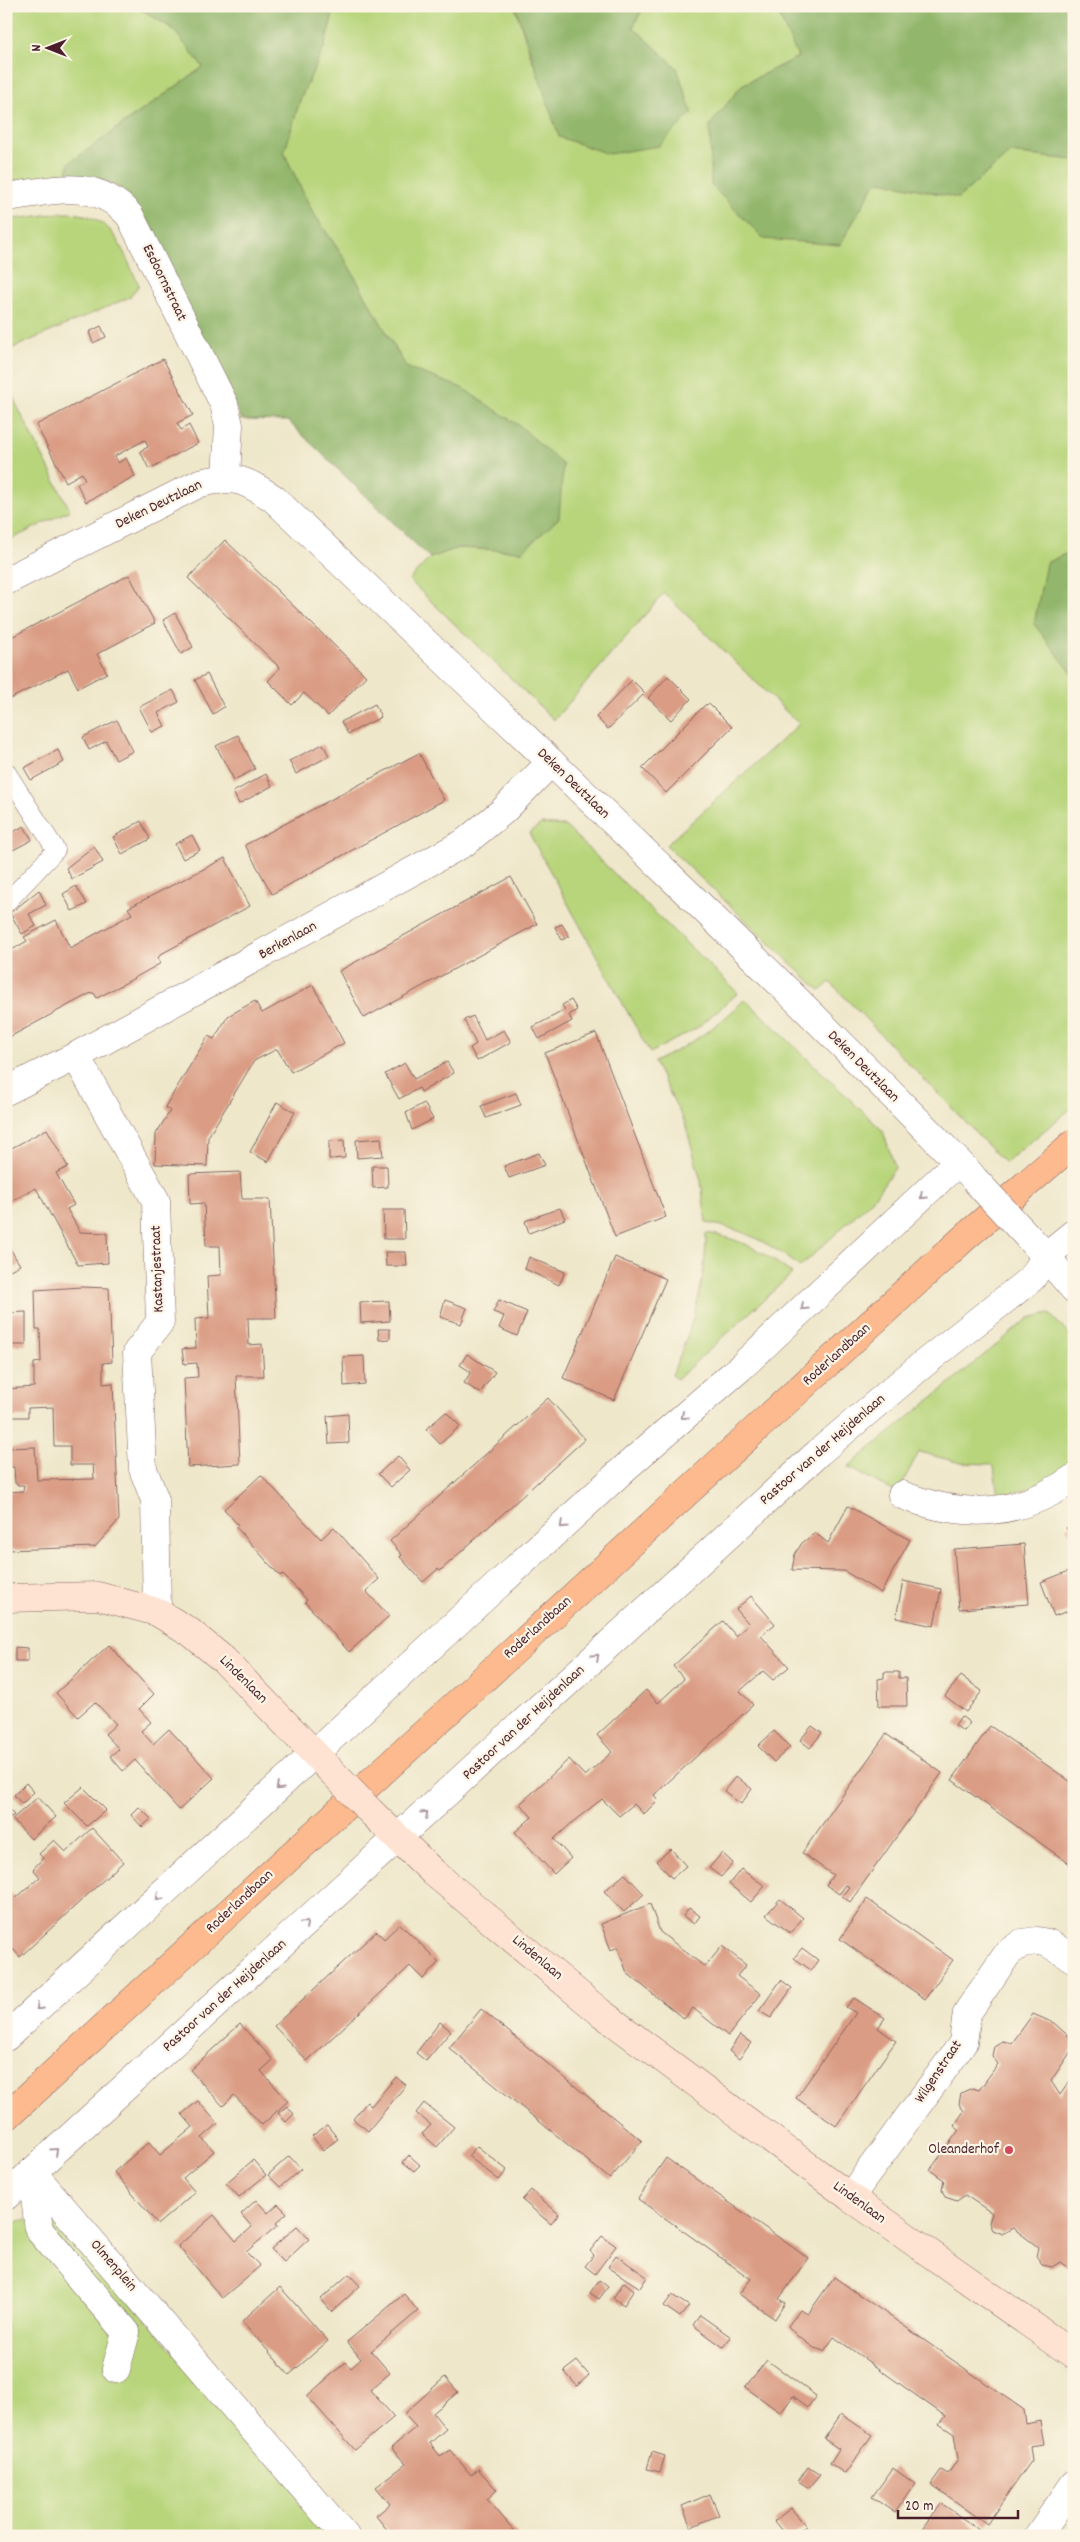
<svg xmlns="http://www.w3.org/2000/svg" width="1080" height="2542" viewBox="0 0 1080 2542" font-family="Dekko,sans-serif">
	<style>
		.green { fill: #b8d57c; stroke: #817a54 }
		.forest { fill: #92b66c; stroke: #6e6a4c }
		.building { fill: #da9c84 }
		.lines { fill: none; stroke-linecap: round; stroke-linejoin: round }
		.lane-casing { stroke: #836563; stroke-width: 19 }
		.street-casing { stroke: #836563; stroke-width: 29 }
		.secondary-casing { stroke: #836563; stroke-width: 29 }
		.primary-casing { stroke: #836563; stroke-width: 29 }
		.lane { stroke: #fff; stroke-width: 18 }
		.street { stroke: #fff; stroke-width: 28 }
		.secondary { stroke: #fee3d2; stroke-width: 28 }
		.primary { stroke: #fcba8e; stroke-width: 28 }
		.street-bridge-casing { stroke: #836563; stroke-width: 29; stroke-linecap: butt }
		.secondary-bridge-casing { stroke: #836563; stroke-width: 29; stroke-linecap: butt }
		.street-bridge { stroke: #fff; stroke-width: 28 }
		.secondary-bridge { stroke: #fee3d2; stroke-width: 28 }
		.oneway { stroke: #ae9aa0 }
		.poi-dot { fill: #d1495b; stroke: #fcf5e5; stroke-width: 2 }
		.labels { text-anchor: middle; dominant-baseline: central; stroke-width: 4.5; stroke-linejoin: round; paint-order: stroke }
		.street-label { font-size: 15px; fill: #4a1f2b; stroke: #fcf5e5 }
		.poi-label { font-size: 15px; fill: #4a1f2b; stroke: #fcf5e5; text-anchor: end }
	</style>
	<rect width="100%" height="100%" fill="#fcf5e5"/>
	<filter id="ink" filterUnits="userSpaceOnUse"><feTurbulence type="fractalNoise" baseFrequency=".02" numOctaves="2"/><feDisplacementMap in="SourceGraphic" scale="10" xChannelSelector="R" yChannelSelector="G"/><feConvolveMatrix kernelMatrix="1 2 1 2 8 2 1 2 1" color-interpolation-filters="sRGB"/></filter>
	<filter id="wash" filterUnits="userSpaceOnUse"><feTurbulence type="fractalNoise" baseFrequency=".0096" numOctaves="4" result="noise"/><feDisplacementMap in="SourceGraphic" scale="20" xChannelSelector="R" yChannelSelector="G"/><feGaussianBlur stdDeviation="1.12" result="paint"/><feColorMatrix in="noise" values="0 0 0 0 0 0 0 0 0 0 0 0 0 0 0 0 0 1.4 0 .05"/><feComposite in="paint" operator="in"/></filter>
	<g filter="url(#wash)">
		<rect width="100%" height="100%" fill="#eee7ca"/>
		<g class="green">
			<polygon points="6,6 136,6 173,29 204,67 114,130 66,179 6,185"/>
			<polygon points="335,6 515,6 533,63 677,68 633,27 644,6 775,6 798,57 742,85 840,245 874,185 882,181 958,198 1010,153 1074,160 1074,550 1046,563 1070,671 1074,676 1074,1106 1005,1163 830,982 820,991 666,845 799,724 664,593 554,720 409,580 430,558 458,548 523,551 425,376 406,367 344,258 312,211 284,153 301,97 324,48"/>
			<path d="M61,213C114,211 119,245 139,285L130,297L6,351V220Z"/>
			<polygon points="6,384 70,510 6,542"/>
			<polygon points="541,824 565,826 738,993 697,1028 650,1053 529,833"/>
			<path d="M745,999L883,1131L895,1168L872,1200L800,1267C771,1244 742,1228 706,1223L701,1181L685,1123L654,1062C689,1046 719,1026 745,999Z"/>
			<path d="M706,1233C740,1238 766,1253 792,1274L677,1379L672,1375C692,1328 706,1284 706,1233Z"/>
			<polygon points="1049,1313 1074,1340 1074,1466 1053,1481 998,1497 994,1467 991,1464 961,1463 919,1452 897,1493 848,1467 1029,1318"/>
			<polygon points="56,2215 333,2536 6,2536 6,2232 19,2221"/>
		</g>
		<g class="forest">
			<path d="M136,6H335L324,48L301,97L284,153L312,211L344,258L406,367L462,388L520,426L563,465L559,518L523,551L458,548L430,558L288,421L242,420L133,202C114,179 94,175 66,179L69,163L203,67L173,29Z"/>
			<polygon points="515,6 644,6 633,27 677,68 692,113 659,146 608,154 559,137"/>
			<polygon points="775,6 1074,6 1074,160 1010,153 958,198 882,181 874,185 840,245 764,239 711,185 710,125 742,85 798,57"/>
			<polygon points="1074,550 1074,676 1034,624 1046,563"/>
		</g>
		<g id="blocks">
			<g class="building">
				<polygon points="101,326 106,337 93,343 89,332"/>
				<polygon points="163,359 193,415 177,423 181,430 189,425 198,443 149,469 140,451 148,447 145,440 115,456 118,463 126,458 135,476 86,502 77,484 85,480 82,473 66,482 36,425"/>
				<polygon points="225,540 366,676 328,716 304,693 292,705 268,681 280,668 188,578"/>
				<polygon points="129,575 155,623 97,654 107,673 78,688 68,669 6,701 6,640"/>
				<polygon points="175,613 193,647 181,654 163,620"/>
				<polygon points="207,674 224,707 213,714 195,680"/>
				<polygon points="668,676 691,699 671,720 648,698"/>
				<polygon points="632,680 645,693 608,729 596,717"/>
				<polygon points="173,690 179,702 158,713 165,726 152,732 139,707"/>
				<polygon points="375,704 381,717 348,734 341,722"/>
				<polygon points="709,704 732,727 666,793 642,768 705,705"/>
				<polygon points="117,720 133,751 116,760 106,741 89,750 83,737"/>
				<polygon points="238,735 255,769 234,780 216,746"/>
				<polygon points="323,744 329,756 296,774 289,761"/>
				<polygon points="58,750 64,762 31,780 24,768"/>
				<polygon points="419,753 444,800 272,894 245,845"/>
				<polygon points="266,774 272,786 239,804 233,792"/>
				<polygon points="141,821 150,839 122,854 113,837"/>
				<polygon points="24,826 32,840 13,850 6,836"/>
				<polygon points="192,835 200,850 183,859 175,844"/>
				<polygon points="94,846 103,862 72,879 66,868"/>
				<polygon points="225,858 250,906 161,954 158,958 161,963 129,981 97,998 94,993 89,994 6,1039 6,946 10,951 27,941 24,937 56,920 70,948 132,914 128,908"/>
				<polygon points="511,877 537,924 364,1018 339,971"/>
				<polygon points="76,886 87,904 72,911 63,894"/>
				<polygon points="39,890 46,905 29,914 36,926 22,934 10,913"/>
				<polygon points="562,924 569,936 562,940 555,927"/>
				<polygon points="313,985 344,1043 291,1072 277,1049 254,1061 208,1137 207,1166 155,1164 156,1134 170,1111 165,1107 208,1036 214,1039 228,1016 255,1001 262,1013"/>
				<polygon points="571,1000 577,1010 569,1015 572,1021 539,1039 533,1027 565,1010 562,1005"/>
				<polygon points="473,1016 485,1040 504,1030 511,1042 477,1061 470,1048 476,1044 464,1020"/>
				<polygon points="596,1033 666,1217 615,1237 545,1053"/>
				<polygon points="447,1062 454,1073 421,1092 419,1088 399,1099 385,1074 405,1063 414,1079"/>
				<polygon points="516,1093 521,1105 486,1118 481,1106"/>
				<polygon points="277,1102 295,1112 268,1162 250,1152"/>
				<polygon points="424,1103 433,1119 412,1130 406,1113"/>
				<polygon points="47,1129 68,1167 56,1173 74,1205 67,1209 80,1232 107,1233 108,1263 78,1265 36,1188 6,1204 6,1151"/>
				<polygon points="381,1138 383,1156 357,1158 356,1140"/>
				<polygon points="344,1140 345,1158 329,1159 329,1141"/>
				<polygon points="539,1153 545,1165 509,1178 504,1166"/>
				<polygon points="372,1166 387,1166 388,1187 373,1188"/>
				<polygon points="240,1172 242,1199 270,1199 276,1318 248,1318 249,1345 262,1344 264,1376 236,1376 240,1464 188,1467 184,1378 198,1377 197,1363 184,1364 182,1349 196,1348 195,1319 209,1318 207,1276 221,1275 220,1246 206,1246 204,1203 190,1204 189,1174"/>
				<polygon points="560,1208 565,1219 529,1233 525,1221"/>
				<polygon points="383,1210 404,1210 405,1239 384,1239"/>
				<polygon points="6,1242 20,1265 6,1272"/>
				<polygon points="385,1252 406,1252 407,1266 386,1266"/>
				<polygon points="529,1257 565,1272 559,1285 525,1269"/>
				<polygon points="615,1257 666,1279 614,1400 563,1378"/>
				<polygon points="82,1287 109,1288 112,1362 103,1363 103,1384 113,1383 119,1520 95,1547 6,1550 6,1492 23,1491 24,1485 18,1485 15,1483 14,1467 6,1467 6,1448 35,1447 37,1480 94,1479 93,1465 70,1465 70,1446 54,1446 53,1407 28,1408 28,1417 6,1417 6,1389 34,1387 34,1363 41,1362 40,1329 36,1329 35,1290"/>
				<polygon points="445,1300 467,1308 461,1324 440,1317"/>
				<polygon points="499,1300 527,1312 517,1336 499,1328 504,1316 493,1312"/>
				<polygon points="389,1301 390,1321 361,1323 360,1302"/>
				<polygon points="26,1312 26,1345 6,1345 6,1313"/>
				<polygon points="378,1329 390,1329 390,1339 379,1340"/>
				<polygon points="467,1354 495,1372 480,1393 464,1383 471,1372 460,1365"/>
				<polygon points="364,1356 365,1384 344,1386 343,1357"/>
				<polygon points="548,1398 585,1439 440,1571 438,1569 423,1582 400,1557 402,1555 390,1541"/>
				<polygon points="446,1412 460,1426 440,1444 426,1429"/>
				<polygon points="348,1414 349,1443 329,1444 327,1416"/>
				<polygon points="398,1456 410,1470 391,1487 378,1474"/>
				<polygon points="261,1475 321,1539 334,1527 379,1579 366,1591 389,1616 349,1652 305,1602 307,1600 296,1588 282,1574 280,1576 236,1527 238,1525 224,1509"/>
				<polygon points="848,1506 910,1540 881,1593 844,1571 792,1570 795,1554 802,1543 815,1533 828,1543"/>
				<polygon points="1074,1522 1074,1538 1066,1528"/>
				<polygon points="1024,1544 1029,1604 959,1609 954,1549"/>
				<polygon points="1074,1569 1074,1609 1054,1616 1041,1582"/>
				<polygon points="903,1581 941,1589 934,1626 896,1618"/>
				<polygon points="751,1596 775,1624 761,1636 789,1667 773,1680 763,1671 740,1691 753,1705 654,1795 658,1800 644,1814 634,1804 619,1816 602,1799 575,1820 554,1839 571,1858 554,1874 515,1832 532,1817 520,1804 569,1759 585,1776 612,1752 597,1735 646,1690 658,1703 684,1679 673,1666 723,1621 736,1636 749,1624 736,1609"/>
				<polygon points="109,1645 154,1694 139,1709 151,1722 141,1731 153,1744 169,1729 214,1778 179,1810 135,1760 123,1771 110,1756 119,1749 105,1734 116,1724 95,1702 78,1717 56,1693"/>
				<polygon points="15,1647 28,1648 28,1661 15,1661"/>
				<polygon points="884,1672 899,1672 899,1678 906,1678 907,1706 879,1706 878,1679 884,1678"/>
				<polygon points="1074,1672 1074,1684 1073,1684 1070,1673"/>
				<polygon points="961,1676 982,1691 966,1712 945,1696"/>
				<polygon points="961,1716 970,1723 963,1731 955,1725"/>
				<polygon points="812,1726 822,1733 810,1748 800,1740"/>
				<polygon points="990,1726 1074,1784 1074,1867 952,1780"/>
				<polygon points="774,1731 790,1747 774,1762 758,1746"/>
				<polygon points="886,1734 942,1773 850,1902 842,1896 849,1887 846,1885 839,1894 826,1885 833,1875 802,1853"/>
				<polygon points="736,1776 752,1789 741,1804 724,1791"/>
				<polygon points="26,1783 34,1792 22,1804 14,1795"/>
				<polygon points="83,1787 106,1810 87,1826 64,1803"/>
				<polygon points="38,1797 56,1817 31,1839 12,1819"/>
				<polygon points="6,1806 14,1815 6,1820"/>
				<polygon points="139,1807 151,1819 142,1827 131,1815"/>
				<polygon points="92,1828 123,1862 20,1957 6,1941 6,1888 16,1898 40,1877 33,1869 43,1858 39,1854 54,1840 66,1852"/>
				<polygon points="671,1849 686,1866 672,1878 656,1861"/>
				<polygon points="722,1853 733,1863 721,1877 709,1868"/>
				<polygon points="741,1869 765,1886 751,1902 729,1884"/>
				<polygon points="625,1874 644,1894 624,1912 604,1891"/>
				<polygon points="780,1899 803,1918 790,1933 766,1915"/>
				<polygon points="867,1899 953,1960 925,1999 840,1939"/>
				<polygon points="650,1904 660,1932 705,1967 722,1946 746,1965 737,1976 761,1994 728,2036 693,2008 684,2019 627,1973 618,1947 611,1950 601,1924"/>
				<polygon points="689,1908 700,1916 694,1924 683,1916"/>
				<polygon points="400,1924 439,1962 423,1979 410,1966 307,2061 274,2026 377,1931 384,1939"/>
				<polygon points="802,1948 818,1960 811,1970 794,1958"/>
				<polygon points="781,1980 792,1988 771,2018 759,2011"/>
				<polygon points="854,1998 885,2018 878,2028 896,2041 836,2126 796,2098 856,2013 846,2007"/>
				<polygon points="481,2009 642,2141 610,2179 449,2048"/>
				<polygon points="1033,2014 1054,2023 1074,2041 1074,2047 1051,2081 1060,2095 1074,2075 1074,2272 1060,2262 1052,2267 1042,2265 1036,2257 1038,2247 1013,2228 1002,2234 992,2230 989,2223 992,2213 965,2195 957,2201 945,2197 942,2190 944,2180 930,2170 959,2130 954,2126 964,2111 959,2104 961,2093 972,2088 979,2090 998,2064 992,2056 994,2046 1002,2041 1012,2043"/>
				<polygon points="440,2022 451,2031 426,2061 416,2053"/>
				<polygon points="240,2024 273,2060 261,2071 288,2101 262,2125 234,2095 223,2106 190,2070"/>
				<polygon points="740,2035 751,2043 739,2059 729,2051"/>
				<polygon points="396,2077 406,2085 368,2131 353,2119 367,2102 371,2106"/>
				<polygon points="198,2101 218,2124 202,2138 214,2151 183,2178 195,2192 158,2224 114,2172 149,2142 160,2155 193,2127 182,2114"/>
				<polygon points="424,2103 454,2127 437,2147 422,2134 431,2125 416,2113"/>
				<polygon points="287,2106 294,2114 286,2122 278,2113"/>
				<polygon points="327,2125 338,2139 323,2150 312,2136"/>
				<polygon points="477,2146 507,2170 499,2180 468,2156"/>
				<polygon points="409,2155 420,2165 414,2171 403,2162"/>
				<polygon points="289,2156 301,2169 280,2187 268,2175"/>
				<polygon points="666,2158 808,2258 779,2299 785,2303 775,2319 739,2294 751,2279 638,2199"/>
				<polygon points="253,2160 266,2175 239,2197 226,2183"/>
				<polygon points="531,2190 559,2214 551,2224 522,2200"/>
				<polygon points="256,2200 268,2213 278,2204 287,2213 276,2223 278,2225 246,2252 260,2266 222,2298 178,2246 214,2215 236,2241 252,2227 241,2214"/>
				<polygon points="297,2226 309,2239 284,2262 271,2249"/>
				<polygon points="602,2236 616,2246 595,2274 585,2266 594,2255 590,2251"/>
				<polygon points="616,2255 647,2277 640,2288 608,2267"/>
				<polygon points="349,2274 360,2286 332,2312 321,2299"/>
				<polygon points="834,2277 1024,2410 1026,2424 1040,2421 1044,2444 1030,2446 1032,2460 987,2524 931,2484 941,2470 948,2474 958,2459 954,2434 939,2424 945,2416 834,2337 824,2351 814,2348 796,2335 788,2326 800,2310 808,2314"/>
				<polygon points="599,2280 608,2287 599,2299 590,2293"/>
				<polygon points="624,2282 634,2290 624,2305 613,2298"/>
				<polygon points="280,2287 328,2341 289,2375 242,2321"/>
				<polygon points="404,2294 418,2311 371,2351 390,2373 370,2390 394,2417 355,2450 307,2396 346,2362 351,2368 361,2359 347,2342"/>
				<polygon points="672,2295 689,2306 680,2317 664,2306"/>
				<polygon points="700,2315 731,2337 723,2347 693,2325"/>
				<polygon points="767,2360 816,2396 808,2407 793,2396 781,2413 745,2387"/>
				<polygon points="577,2361 589,2375 577,2386 564,2371"/>
				<polygon points="445,2377 458,2392 433,2413 446,2429 430,2443 440,2456 450,2450 471,2475 478,2469 497,2490 487,2499 519,2536 392,2536 376,2516 390,2504 376,2487 406,2464 391,2448 416,2427 404,2414"/>
				<polygon points="841,2414 872,2435 845,2474 830,2463 839,2449 824,2439"/>
				<polygon points="652,2452 665,2456 660,2472 647,2469"/>
				<polygon points="808,2467 820,2475 809,2488 798,2481"/>
				<polygon points="893,2468 915,2484 895,2513 872,2497"/>
				<polygon points="710,2494 719,2515 691,2527 682,2506"/>
				<polygon points="941,2503 982,2532 979,2536 918,2536"/>
				<polygon points="791,2508 806,2526 793,2536 786,2536 774,2521"/>
			</g>
		</g>
	</g>
	<g filter="url(#ink)">
		<use href="#blocks" fill-opacity="0" stroke="#836563" stroke-width="1"/>
		<g class="lines">
			<g class="lane-casing">
				<polyline id="lane" points="6,771 56,850 6,903"/>
			</g>
			<g class="street-casing">
				<g id="street">
					<path d="M6,197C53,191 95,176 130,216L224,404L229,425L226,477"/>
					<path d="M6,581L200,483C236,475 243,479 273,498C508,721 745,943 971,1175"/>
					<polyline points="76,1056 156,1201 160,1322 137,1352 143,1469 155,1500 157,1612"/>
					<polyline points="6,1091 76,1056 464,843 503,811 551,762"/>
					<polyline points="1034,1243 1074,1289"/>
					<path d="M902,1495C964,1519 1019,1517 1074,1478"/>
					<polyline points="6,2037 626,1467 740,1368 958,1162"/>
					<polyline points="32,2172 345,2536"/>
					<polyline points="32,2172 39,2230 126,2332 116,2369"/>
					<polyline points="6,2196 818,1453 922,1365 1032,1278 1046,1256 1074,1233"/>
					<polyline points="850,2197 963,2043 967,2013 1008,1953 1022,1943 1037,1941 1048,1943 1074,1959"/>
					<polyline points="1038,2536 1074,2484"/>
				</g>
			</g>
			<g class="secondary-casing">
				<g id="secondary">
					<polyline points="6,1598 98,1596 157,1612 190,1632 224,1660 338,1778"/>
					<polyline points="372,1813 433,1872 600,2012 850,2197 1074,2355"/>
				</g>
			</g>
			<g class="primary-casing">
				<polyline id="primary" points="6,2117 963,1239 1074,1143"/>
			</g>
			<use href="#lane" class="lane"/>
			<use href="#street" class="street"/>
			<use href="#secondary" class="secondary"/>
			<use href="#primary" class="primary"/>
			<g class="street-bridge-casing">
				<polyline id="street-bridge" points="974,1179 1029,1238"/>
			</g>
			<g class="secondary-bridge-casing">
				<polyline id="secondary-bridge" points="338,1778 372,1813"/>
			</g>
			<use href="#street-bridge" class="street-bridge"/>
			<use href="#secondary-bridge" class="secondary-bridge"/>
		</g>
		<defs><path id="oneway-chevron" d="M-2-3.5L2.5 0L-2 3.5" fill="none" stroke-width="1.6" stroke-linecap="round" stroke-linejoin="round" transform="scale(1.25)"/></defs>
		<g class="oneway">
			<use href="#oneway-chevron" transform="translate(923 1196) rotate(137)"/>
			<use href="#oneway-chevron" transform="translate(804 1307) rotate(137)"/>
			<use href="#oneway-chevron" transform="translate(684 1416) rotate(139)"/>
			<use href="#oneway-chevron" transform="translate(563 1525) rotate(137)"/>
			<use href="#oneway-chevron" transform="translate(596 1657) rotate(-43)"/>
			<use href="#oneway-chevron" transform="translate(279 1787) rotate(137)"/>
			<use href="#oneway-chevron" transform="translate(425 1814) rotate(-43)"/>
			<use href="#oneway-chevron" transform="translate(159 1897) rotate(137)"/>
			<use href="#oneway-chevron" transform="translate(305 1924) rotate(-42)"/>
			<use href="#oneway-chevron" transform="translate(39 2007) rotate(137)"/>
			<use href="#oneway-chevron" transform="translate(55 2151) rotate(-42)"/>
		</g>
	</g>
	<circle class="poi-dot" cx="1009" cy="2150" r="5"/>
	<g class="labels">
		<g class="street-label">
			<text transform="translate(164 283) rotate(64)">Esdoornstraat</text>
			<text transform="translate(159 505) rotate(-26)">Deken Deutzlaan</text>
			<text transform="translate(573 784) rotate(44)">Deken Deutzlaan</text>
			<text transform="translate(288 941) rotate(-29)">Berkenlaan</text>
			<text transform="translate(863 1067) rotate(45)">Deken Deutzlaan</text>
			<text transform="translate(158 1269) rotate(-92)">Kastanjestraat</text>
			<text transform="translate(837 1355) rotate(-42)">Roderlandbaan</text>
			<text transform="translate(823 1450) rotate(-41)">Pastoor van der Heijdenlaan</text>
			<text transform="translate(538 1628) rotate(-42)">Roderlandbaan</text>
			<text transform="translate(243 1680) rotate(45)">Lindenlaan</text>
			<text transform="translate(524 1723) rotate(-43)">Pastoor van der Heijdenlaan</text>
			<text transform="translate(240 1902) rotate(-43)">Roderlandbaan</text>
			<text transform="translate(537 1958) rotate(40)">Lindenlaan</text>
			<text transform="translate(225 1996) rotate(-42)">Pastoor van der Heijdenlaan</text>
			<text transform="translate(939 2072) rotate(-56)">Wilgenstraat</text>
			<text transform="translate(859 2203) rotate(36)">Lindenlaan</text>
			<text transform="translate(113 2266) rotate(49)">Olmenplein</text>
		</g>
		<g class="poi-label">
			<text x="999" y="2150">Oleanderhof</text>
		</g>
	</g>
	<rect width="1080" height="2542" fill="none" stroke="#fcf5e5" stroke-width="25"/>
	<g transform="translate(48 48) rotate(270)" stroke="#fcf5e5" stroke-width="4" paint-order="stroke">
	<path d="M0-4L9 19L0 12L-9 19Z" fill="#4a1f2b"/>
	<text y="-8" font-size="14" font-weight="bold" text-anchor="middle" fill="#4a1f2b">N</text>
	</g>
	<path d="M898 2510v8h120v-8" fill="none" stroke="#4a1f2b" stroke-width="2.5"/>
	<text x="905" y="2510" font-size="15" fill="#4a1f2b" stroke="#fcf5e5" stroke-width="4" paint-order="stroke">20 m</text>
</svg>
